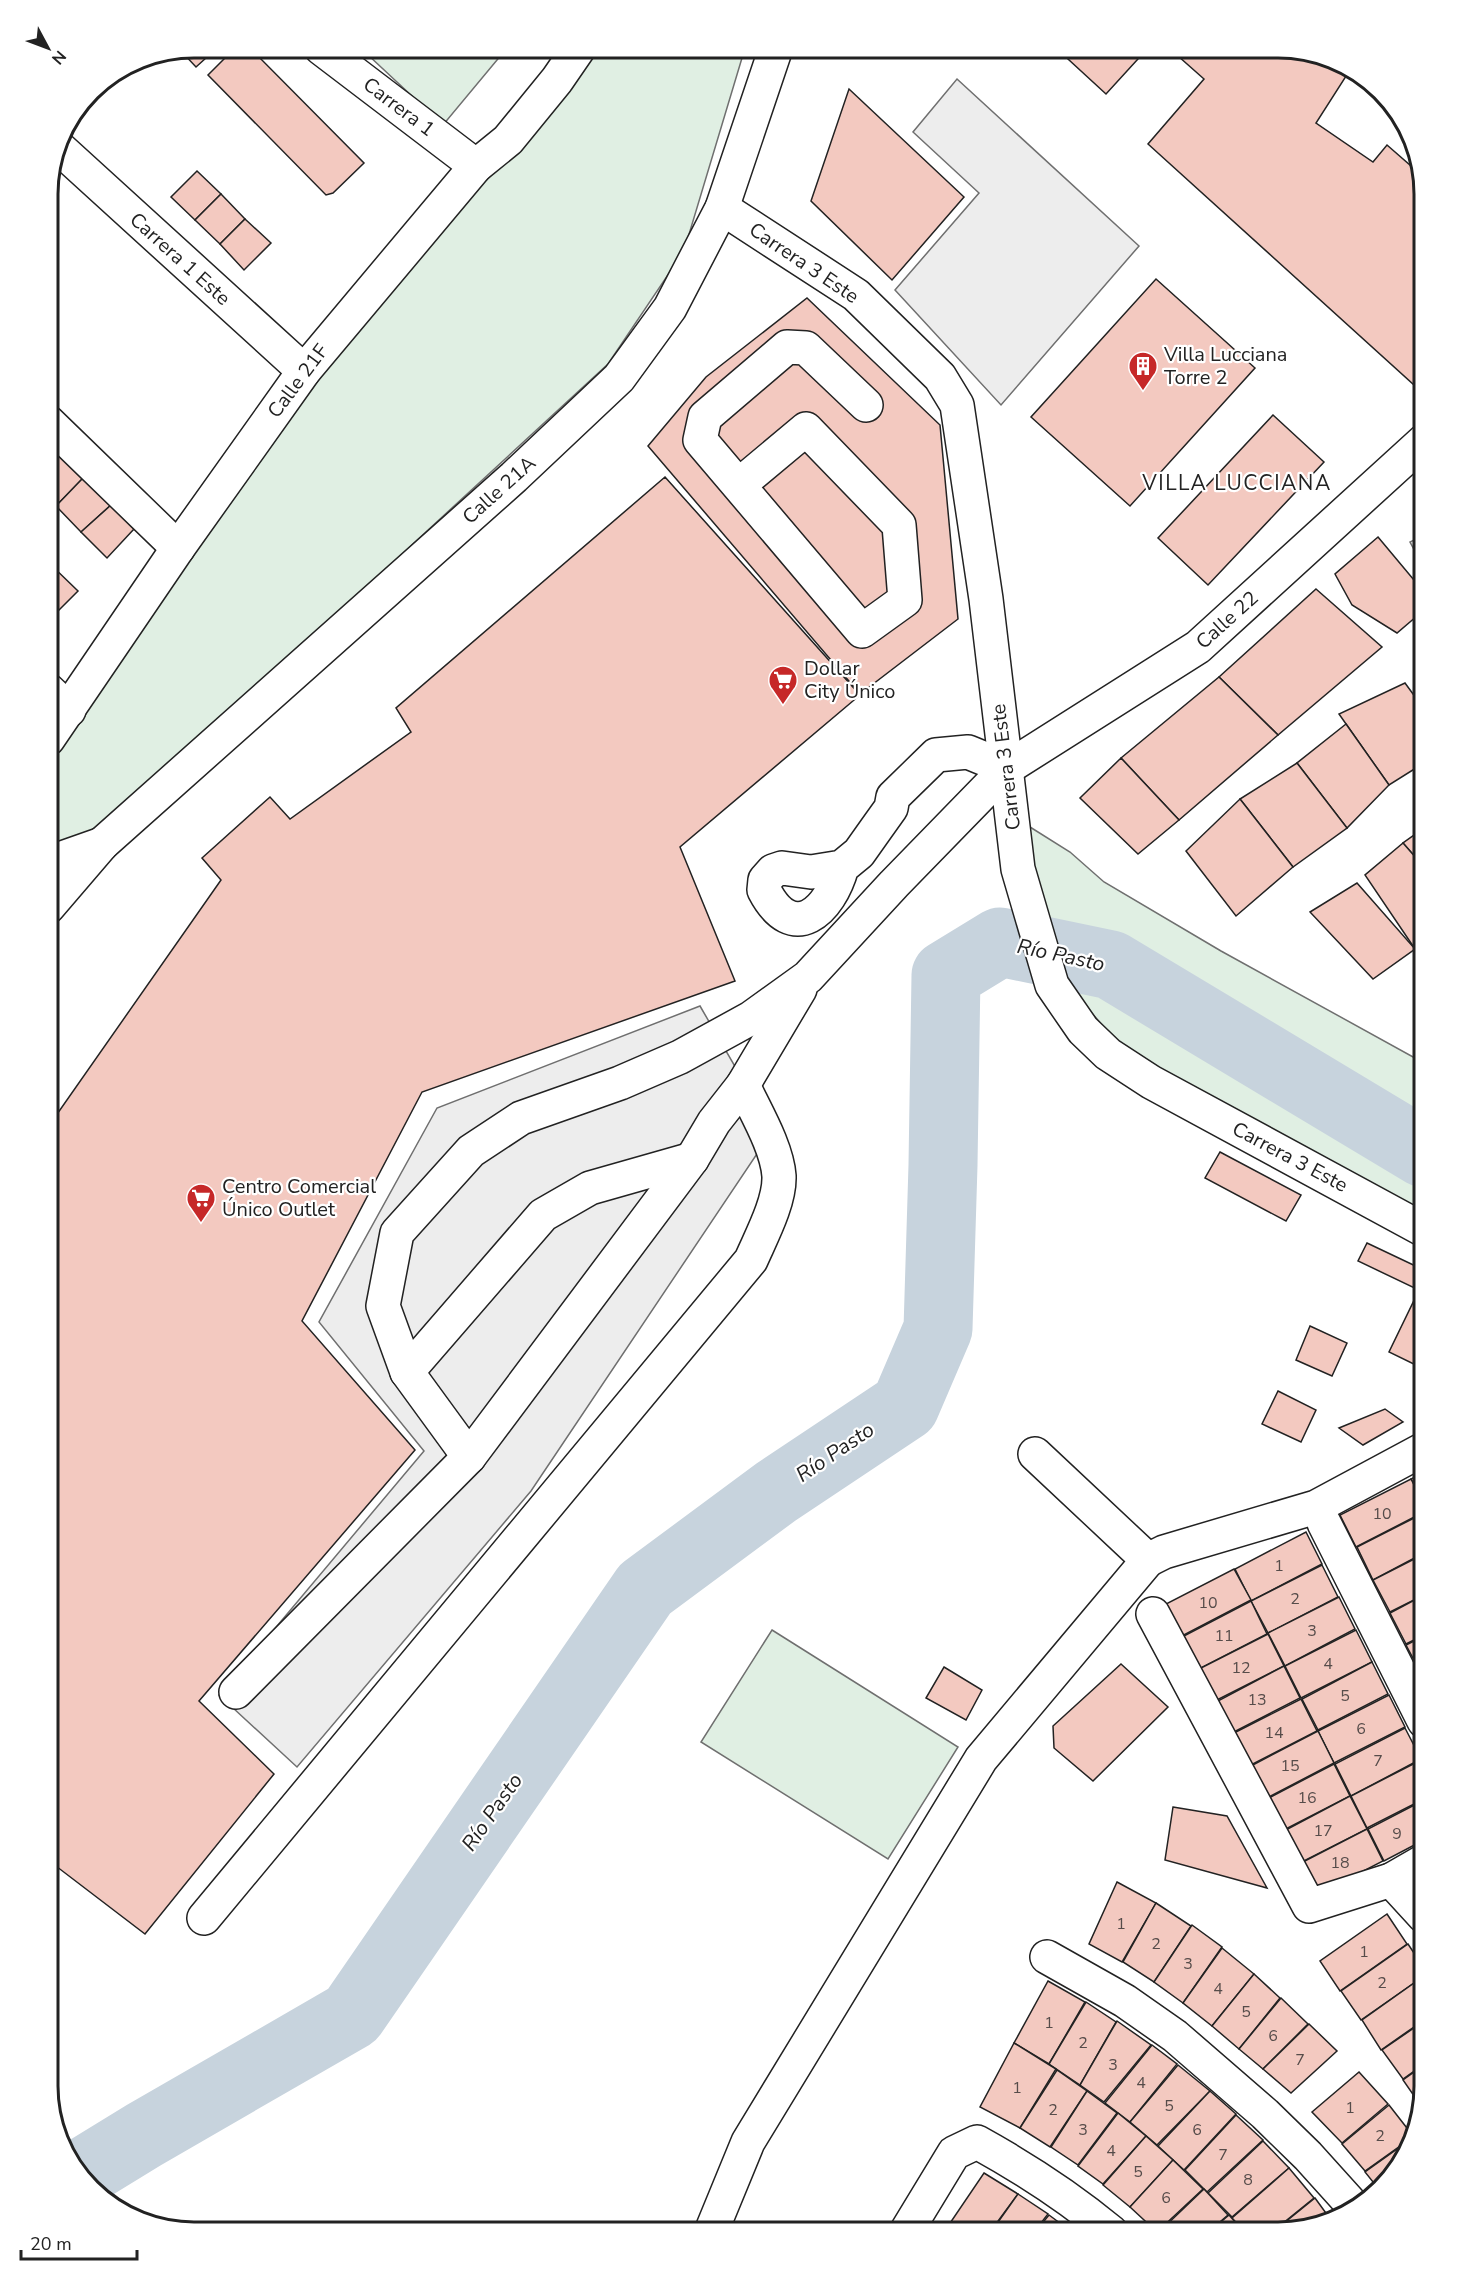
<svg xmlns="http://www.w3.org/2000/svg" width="1472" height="2280" viewBox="0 0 1472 2280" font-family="'Nunito Sans',sans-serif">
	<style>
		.green { fill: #e0efe3; stroke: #6f6f6f; stroke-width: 1.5 }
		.parking { fill: #ededed; stroke: #6f6f6f; stroke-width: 1.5 }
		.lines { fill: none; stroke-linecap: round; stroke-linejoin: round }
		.river { stroke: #c7d3dd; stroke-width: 69 }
		.building { fill: #f3c9c0; stroke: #222; stroke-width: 1.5 }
		.minor-casing { stroke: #222; stroke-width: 36 }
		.major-casing { stroke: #222; stroke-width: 36 }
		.minor { stroke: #fff; stroke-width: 33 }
		.major { stroke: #fff; stroke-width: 33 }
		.labels { text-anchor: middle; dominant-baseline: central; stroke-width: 4.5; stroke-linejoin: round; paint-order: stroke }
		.number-label { font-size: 16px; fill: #564c4a }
		.street-label { font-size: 20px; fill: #222; stroke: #fff }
		.poi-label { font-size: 20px; fill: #222; stroke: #fff; text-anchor: start }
		.neighbourhood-label { font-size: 21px; letter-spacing: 1.5px; fill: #222; stroke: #fff }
		.water-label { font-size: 21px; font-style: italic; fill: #222; stroke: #fff }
		.rim { fill: none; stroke: #222; stroke-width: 3 }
	</style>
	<rect width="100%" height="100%" fill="#fff"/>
	<g class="green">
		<polygon points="373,48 507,48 443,125 367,54"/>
		<polygon points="590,48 745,48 684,251 608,364 414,543 193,752 48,865 48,758 238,476"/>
		<polygon points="1030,827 1070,852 1104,882 1221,951 1424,1063 1424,1140 1349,1092 1082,939 1050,932 1031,884"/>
		<polygon points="1098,976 1138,998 1424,1172 1424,1217 1135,1063 1071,989"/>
		<polygon points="772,1630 958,1747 888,1859 701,1742"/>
	</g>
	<g class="parking">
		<polygon points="957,79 1139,246 1001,405 895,290 979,193 913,132"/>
		<polygon points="1424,535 1424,568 1410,542"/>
		<polygon points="700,1006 759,1108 775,1127 531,1491 297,1767 219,1695 424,1451 319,1322 437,1108"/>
	</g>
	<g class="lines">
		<polyline class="river" points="82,2173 144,2135 352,2015 645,1589 776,1492 905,1406 938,1329 943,1165 946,975 1000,942 1111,965 1424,1153"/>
	</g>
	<g class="building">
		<polygon points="194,48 217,48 196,67 181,51"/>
		<polygon points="235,48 250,48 364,163 333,193 326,195 208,75"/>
		<polygon points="1056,48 1148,48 1106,94"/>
		<polygon points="1169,48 1288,48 1350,70 1316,123 1373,162 1387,145 1419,173 1424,194 1424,394 1148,144 1204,79"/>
		<polygon points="849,89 964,197 892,280 811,201"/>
		<polygon points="197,171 221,194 195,220 171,197"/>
		<polygon points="221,194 245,219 220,244 195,220"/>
		<polygon points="245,219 271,243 244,270 220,244"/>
		<polygon points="1156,279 1255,368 1130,506 1031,417"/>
		<polygon points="807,298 940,425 958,619 860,694 648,446 706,377"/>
		<polygon points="1273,415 1324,462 1208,585 1158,538"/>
		<polygon points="56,453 83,478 56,506 48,499 48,461"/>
		<polygon points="665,477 860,695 680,847 735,981 422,1092 302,1321 415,1450 199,1701 274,1774 145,1934 48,1860 48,1127 221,880 202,858 270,797 290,819 411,732 396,708"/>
		<polygon points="83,478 111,505 81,532 56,506"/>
		<polygon points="111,505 134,529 107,558 81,532"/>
		<polygon points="1378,537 1424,592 1424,610 1397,633 1352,605 1335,574"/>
		<polygon points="48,562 78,591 48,621"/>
		<polygon points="1316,589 1382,647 1278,735 1219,677"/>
		<polygon points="1219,677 1278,735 1179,820 1121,758"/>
		<polygon points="1405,683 1424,709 1424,763 1389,785 1339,714"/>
		<polygon points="1346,724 1389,785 1347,828 1297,763"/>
		<polygon points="1121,758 1179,820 1138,854 1080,798"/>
		<polygon points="1297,763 1347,828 1293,867 1240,799"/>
		<polygon points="1240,799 1293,867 1236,916 1186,851"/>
		<polygon points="1424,828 1424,867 1403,843"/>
		<polygon points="1403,843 1424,867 1424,940 1415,949 1365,875"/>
		<polygon points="1357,883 1415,949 1373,979 1310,912"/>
		<polygon points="1220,1152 1301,1195 1286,1221 1205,1178"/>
		<polygon points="1367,1243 1424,1270 1424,1369 1389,1352 1419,1290 1358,1261"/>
		<polygon points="1310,1326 1347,1343 1332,1376 1296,1360"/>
		<polygon points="1278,1391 1316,1410 1301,1442 1262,1424"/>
		<polygon points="1385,1409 1403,1422 1363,1445 1339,1428"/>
		<polygon points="1424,1472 1424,1503 1411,1479"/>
		<polygon points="1411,1479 1424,1505 1424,1512 1356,1547 1340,1515"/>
		<polygon points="1424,1513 1424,1553 1373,1580 1357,1547"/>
		<polygon points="1306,1532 1322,1564 1251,1601 1235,1569"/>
		<polygon points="1424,1554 1424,1595 1390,1612 1373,1580"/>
		<polygon points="1322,1565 1338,1597 1268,1633 1251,1601"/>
		<polygon points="1234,1569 1251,1600 1180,1637 1164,1605"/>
		<polygon points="1424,1595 1424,1635 1406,1644 1390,1613"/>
		<polygon points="1339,1597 1355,1629 1285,1666 1268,1633"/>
		<polygon points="1251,1601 1267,1634 1197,1670 1180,1638"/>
		<polygon points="1356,1630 1372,1662 1301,1698 1285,1666"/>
		<polygon points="1268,1634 1284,1666 1213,1702 1197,1670"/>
		<polygon points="1424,1636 1424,1676 1423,1677 1406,1645"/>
		<polygon points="1372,1662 1388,1694 1318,1730 1302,1699"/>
		<polygon points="1121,1664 1168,1707 1093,1781 1054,1748 1053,1726"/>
		<polygon points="1284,1666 1300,1698 1230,1734 1214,1703"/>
		<polygon points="944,1667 982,1690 966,1720 926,1698"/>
		<polygon points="1389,1695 1405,1727 1334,1763 1318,1731"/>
		<polygon points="1301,1699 1317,1731 1247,1767 1230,1735"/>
		<polygon points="1405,1728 1421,1759 1351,1796 1335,1764"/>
		<polygon points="1318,1731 1334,1763 1263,1800 1247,1768"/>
		<polygon points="1421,1760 1424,1765 1424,1799 1367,1828 1351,1796"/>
		<polygon points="1334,1764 1350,1796 1280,1832 1263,1801"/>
		<polygon points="1350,1796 1367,1829 1296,1865 1280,1833"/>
		<polygon points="1424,1800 1424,1840 1384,1861 1368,1829"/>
		<polygon points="1173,1807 1227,1816 1267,1888 1165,1860"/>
		<polygon points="1367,1829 1383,1861 1313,1897 1297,1865"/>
		<polygon points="1117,1882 1156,1903 1122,1962 1089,1944"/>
		<polygon points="1156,1903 1191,1926 1154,1982 1123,1962"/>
		<polygon points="1387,1914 1407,1944 1340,1991 1320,1961"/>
		<polygon points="1192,1925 1222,1947 1183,2003 1154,1982"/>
		<polygon points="1408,1944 1424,1968 1424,1976 1361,2020 1341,1991"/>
		<polygon points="1222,1948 1254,1974 1212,2026 1183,2003"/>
		<polygon points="1254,1974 1280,1998 1239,2049 1212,2026"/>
		<polygon points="1424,1976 1424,2020 1381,2050 1362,2020"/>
		<polygon points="1048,1981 1085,2002 1049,2064 1014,2043"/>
		<polygon points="1281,1998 1308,2024 1263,2069 1239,2049"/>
		<polygon points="1086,2002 1116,2022 1080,2085 1049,2064"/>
		<polygon points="1117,2021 1151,2045 1104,2102 1080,2085"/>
		<polygon points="1424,2021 1424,2064 1403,2079 1382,2050"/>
		<polygon points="1309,2024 1337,2051 1291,2093 1263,2069"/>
		<polygon points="1014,2043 1056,2069 1020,2128 980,2107"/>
		<polygon points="1152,2045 1177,2064 1130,2122 1105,2103"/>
		<polygon points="1178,2065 1210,2091 1157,2145 1130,2122"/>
		<polygon points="1424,2065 1424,2086 1419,2103 1403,2080"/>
		<polygon points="1057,2070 1087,2091 1050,2147 1020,2128"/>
		<polygon points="1359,2072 1388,2104 1342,2143 1312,2112"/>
		<polygon points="1087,2091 1117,2113 1078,2165 1051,2147"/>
		<polygon points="1210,2091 1236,2114 1184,2170 1158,2146"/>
		<polygon points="1389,2105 1410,2132 1407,2141 1365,2171 1342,2144"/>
		<polygon points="1118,2113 1146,2136 1103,2184 1078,2166"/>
		<polygon points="1236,2115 1263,2140 1207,2192 1185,2170"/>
		<polygon points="1146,2136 1173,2160 1130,2207 1103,2185"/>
		<polygon points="1263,2141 1289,2168 1232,2217 1208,2193"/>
		<polygon points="1407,2142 1400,2167 1377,2187 1365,2172"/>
		<polygon points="1173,2160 1203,2189 1157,2232 1130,2207"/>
		<polygon points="1289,2168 1314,2198 1272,2232 1245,2232 1232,2218"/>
		<polygon points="984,2173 1018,2194 990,2232 944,2232"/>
		<polygon points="1204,2189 1228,2215 1208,2232 1159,2232"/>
		<polygon points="1018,2194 1048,2214 1034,2232 991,2232"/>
		<polygon points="1315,2198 1331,2220 1273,2232"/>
		<polygon points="1049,2215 1072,2232 1035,2232"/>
		<polygon points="1229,2215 1244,2232 1209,2232"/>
	</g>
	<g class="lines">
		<g class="minor-casing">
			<g id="minor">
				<polyline points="321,48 476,166"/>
				<polyline points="57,146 304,371"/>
				<polyline points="722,208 856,295 940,377 957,405 986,599 1018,869 1052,985 1083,1030 1108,1054 1151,1082 1424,1230"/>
				<polyline points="48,422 178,548"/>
				<polyline points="745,480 806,429 899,525 905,600 862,631 700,440 705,417 787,347 806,348 866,405"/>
				<polyline points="48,690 69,710"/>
				<polyline points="48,739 178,548 304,371 476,166 508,140 557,80 579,48"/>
				<polyline points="48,863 102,844"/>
				<path d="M842,867C830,911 793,946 764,890L765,880L773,871L782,868L811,872L842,867L859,853L876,829L891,808L893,797L936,755L968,752L1007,768"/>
				<polyline points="407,1372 543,1215 590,1188 692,1159"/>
				<polyline points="469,1457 407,1372 383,1306 397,1233 471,1151 521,1118 620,1083 680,1057 751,1018 808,977 894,884 1007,768 1198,647 1424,441"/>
				<polyline points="1324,1523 1424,1721"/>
				<polyline points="1148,1560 1164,1552 1316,1507 1424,1449"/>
				<polyline points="1153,1614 1309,1906 1391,1880 1424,1861"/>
				<polyline points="236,1692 469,1457 692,1159 714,1122 743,1085 800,989"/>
				<polyline points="1391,1880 1424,1916"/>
				<path d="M204,1918L751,1260C761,1237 780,1202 779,1176C777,1147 755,1111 743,1085"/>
				<polyline points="1047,1957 1125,2001 1175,2036 1265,2114 1308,2156 1354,2207"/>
				<polyline points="711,2232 748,2142 981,1759 1148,1560 1035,1454"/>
				<path d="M906,2232L954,2153L977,2142C1024,2168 1069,2197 1111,2232"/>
			</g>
		</g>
		<g class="major-casing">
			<polyline id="major" points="48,907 102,844 514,477 619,378 670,308 722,208 776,48"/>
		</g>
		<use href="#minor" class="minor"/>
		<use href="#major" class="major"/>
	</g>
	<defs>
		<g id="building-pin" transform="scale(1.5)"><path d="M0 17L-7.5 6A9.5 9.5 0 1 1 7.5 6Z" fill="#c62828" stroke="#fff"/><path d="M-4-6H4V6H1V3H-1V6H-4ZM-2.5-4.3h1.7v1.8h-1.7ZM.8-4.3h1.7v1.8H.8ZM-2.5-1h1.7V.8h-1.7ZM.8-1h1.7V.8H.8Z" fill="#fff"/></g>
		<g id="supermarket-pin" transform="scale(1.5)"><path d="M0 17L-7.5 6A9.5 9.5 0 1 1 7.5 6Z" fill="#c62828" stroke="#fff"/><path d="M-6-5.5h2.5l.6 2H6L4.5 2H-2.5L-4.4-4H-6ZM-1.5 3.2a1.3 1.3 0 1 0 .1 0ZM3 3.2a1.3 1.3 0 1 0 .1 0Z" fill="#fff"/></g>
	</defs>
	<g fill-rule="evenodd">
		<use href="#building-pin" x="1143" y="366"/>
		<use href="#supermarket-pin" x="783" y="680"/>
		<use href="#supermarket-pin" x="201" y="1198"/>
	</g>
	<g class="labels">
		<g class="number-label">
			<text x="1382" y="1514">10</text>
			<text x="1279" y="1566">1</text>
			<text x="1295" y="1599">2</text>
			<text x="1208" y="1603">10</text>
			<text x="1312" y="1631">3</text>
			<text x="1224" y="1636">11</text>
			<text x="1328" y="1664">4</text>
			<text x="1241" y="1668">12</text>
			<text x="1345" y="1696">5</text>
			<text x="1257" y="1700">13</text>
			<text x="1361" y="1729">6</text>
			<text x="1274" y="1733">14</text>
			<text x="1378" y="1761">7</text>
			<text x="1290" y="1766">15</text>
			<text x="1307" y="1798">16</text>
			<text x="1323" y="1831">17</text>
			<text x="1397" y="1834">9</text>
			<text x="1340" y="1863">18</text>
			<text x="1121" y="1924">1</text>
			<text x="1156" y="1944">2</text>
			<text x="1364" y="1952">1</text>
			<text x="1188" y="1964">3</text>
			<text x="1382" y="1983">2</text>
			<text x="1218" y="1989">4</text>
			<text x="1246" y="2012">5</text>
			<text x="1049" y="2023">1</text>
			<text x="1273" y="2036">6</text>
			<text x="1083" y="2043">2</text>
			<text x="1300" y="2060">7</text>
			<text x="1113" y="2065">3</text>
			<text x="1141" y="2083">4</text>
			<text x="1017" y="2088">1</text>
			<text x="1169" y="2106">5</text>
			<text x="1350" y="2108">1</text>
			<text x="1053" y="2110">2</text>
			<text x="1083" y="2130">3</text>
			<text x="1197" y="2130">6</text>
			<text x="1380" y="2136">2</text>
			<text x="1111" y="2151">4</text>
			<text x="1223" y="2155">7</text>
			<text x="1138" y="2172">5</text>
			<text x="1248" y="2180">8</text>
			<text x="1166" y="2198">6</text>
		</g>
		<g class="street-label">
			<text transform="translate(399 107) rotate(37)">Carrera 1</text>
			<text transform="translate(180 259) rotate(42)">Carrera 1 Este</text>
			<text transform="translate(804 263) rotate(34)">Carrera 3 Este</text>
			<text transform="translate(298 381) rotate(-53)">Calle 21F</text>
			<text transform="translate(499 490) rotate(-42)">Calle 21A</text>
			<text transform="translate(1227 620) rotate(-42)">Calle 22</text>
			<text transform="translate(1006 767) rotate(-97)">Carrera 3 Este</text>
			<text transform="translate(1290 1157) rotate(28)">Carrera 3 Este</text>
		</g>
		<g class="poi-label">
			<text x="1164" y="354">Villa Lucciana<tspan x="1164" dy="23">Torre 2</tspan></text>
			<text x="804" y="668">Dollar<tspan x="804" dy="23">City Único</tspan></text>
			<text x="222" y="1186">Centro Comercial<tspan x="222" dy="23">Único Outlet</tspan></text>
		</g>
		<g class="neighbourhood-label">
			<text x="1237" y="483">VILLA LUCCIANA</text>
		</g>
		<g class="water-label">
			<text transform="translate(1061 955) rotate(12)">Río Pasto</text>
			<text transform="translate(835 1452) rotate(-34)">Río Pasto</text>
			<text transform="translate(492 1812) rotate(-55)">Río Pasto</text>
		</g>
	</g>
	<path d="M0 0H1472V2280H0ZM194 58H1278A136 136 0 0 1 1414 194V2086A136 136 0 0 1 1278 2222H194A136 136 0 0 1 58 2086V194A136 136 0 0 1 194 58Z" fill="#fff" fill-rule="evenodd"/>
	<path class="rim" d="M194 58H1278A136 136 0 0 1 1414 194V2086A136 136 0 0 1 1278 2222H194A136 136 0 0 1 58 2086V194A136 136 0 0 1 194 58Z"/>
	<g transform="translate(48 48) rotate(131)" stroke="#ffffff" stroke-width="4.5" paint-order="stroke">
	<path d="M0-4.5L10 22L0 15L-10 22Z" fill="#222222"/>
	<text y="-9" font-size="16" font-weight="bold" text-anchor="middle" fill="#222222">N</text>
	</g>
	<path d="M21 2250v9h116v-9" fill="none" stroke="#222222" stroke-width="3"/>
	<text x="30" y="2250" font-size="18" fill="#222222" stroke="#ffffff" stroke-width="4.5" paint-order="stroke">20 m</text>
</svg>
